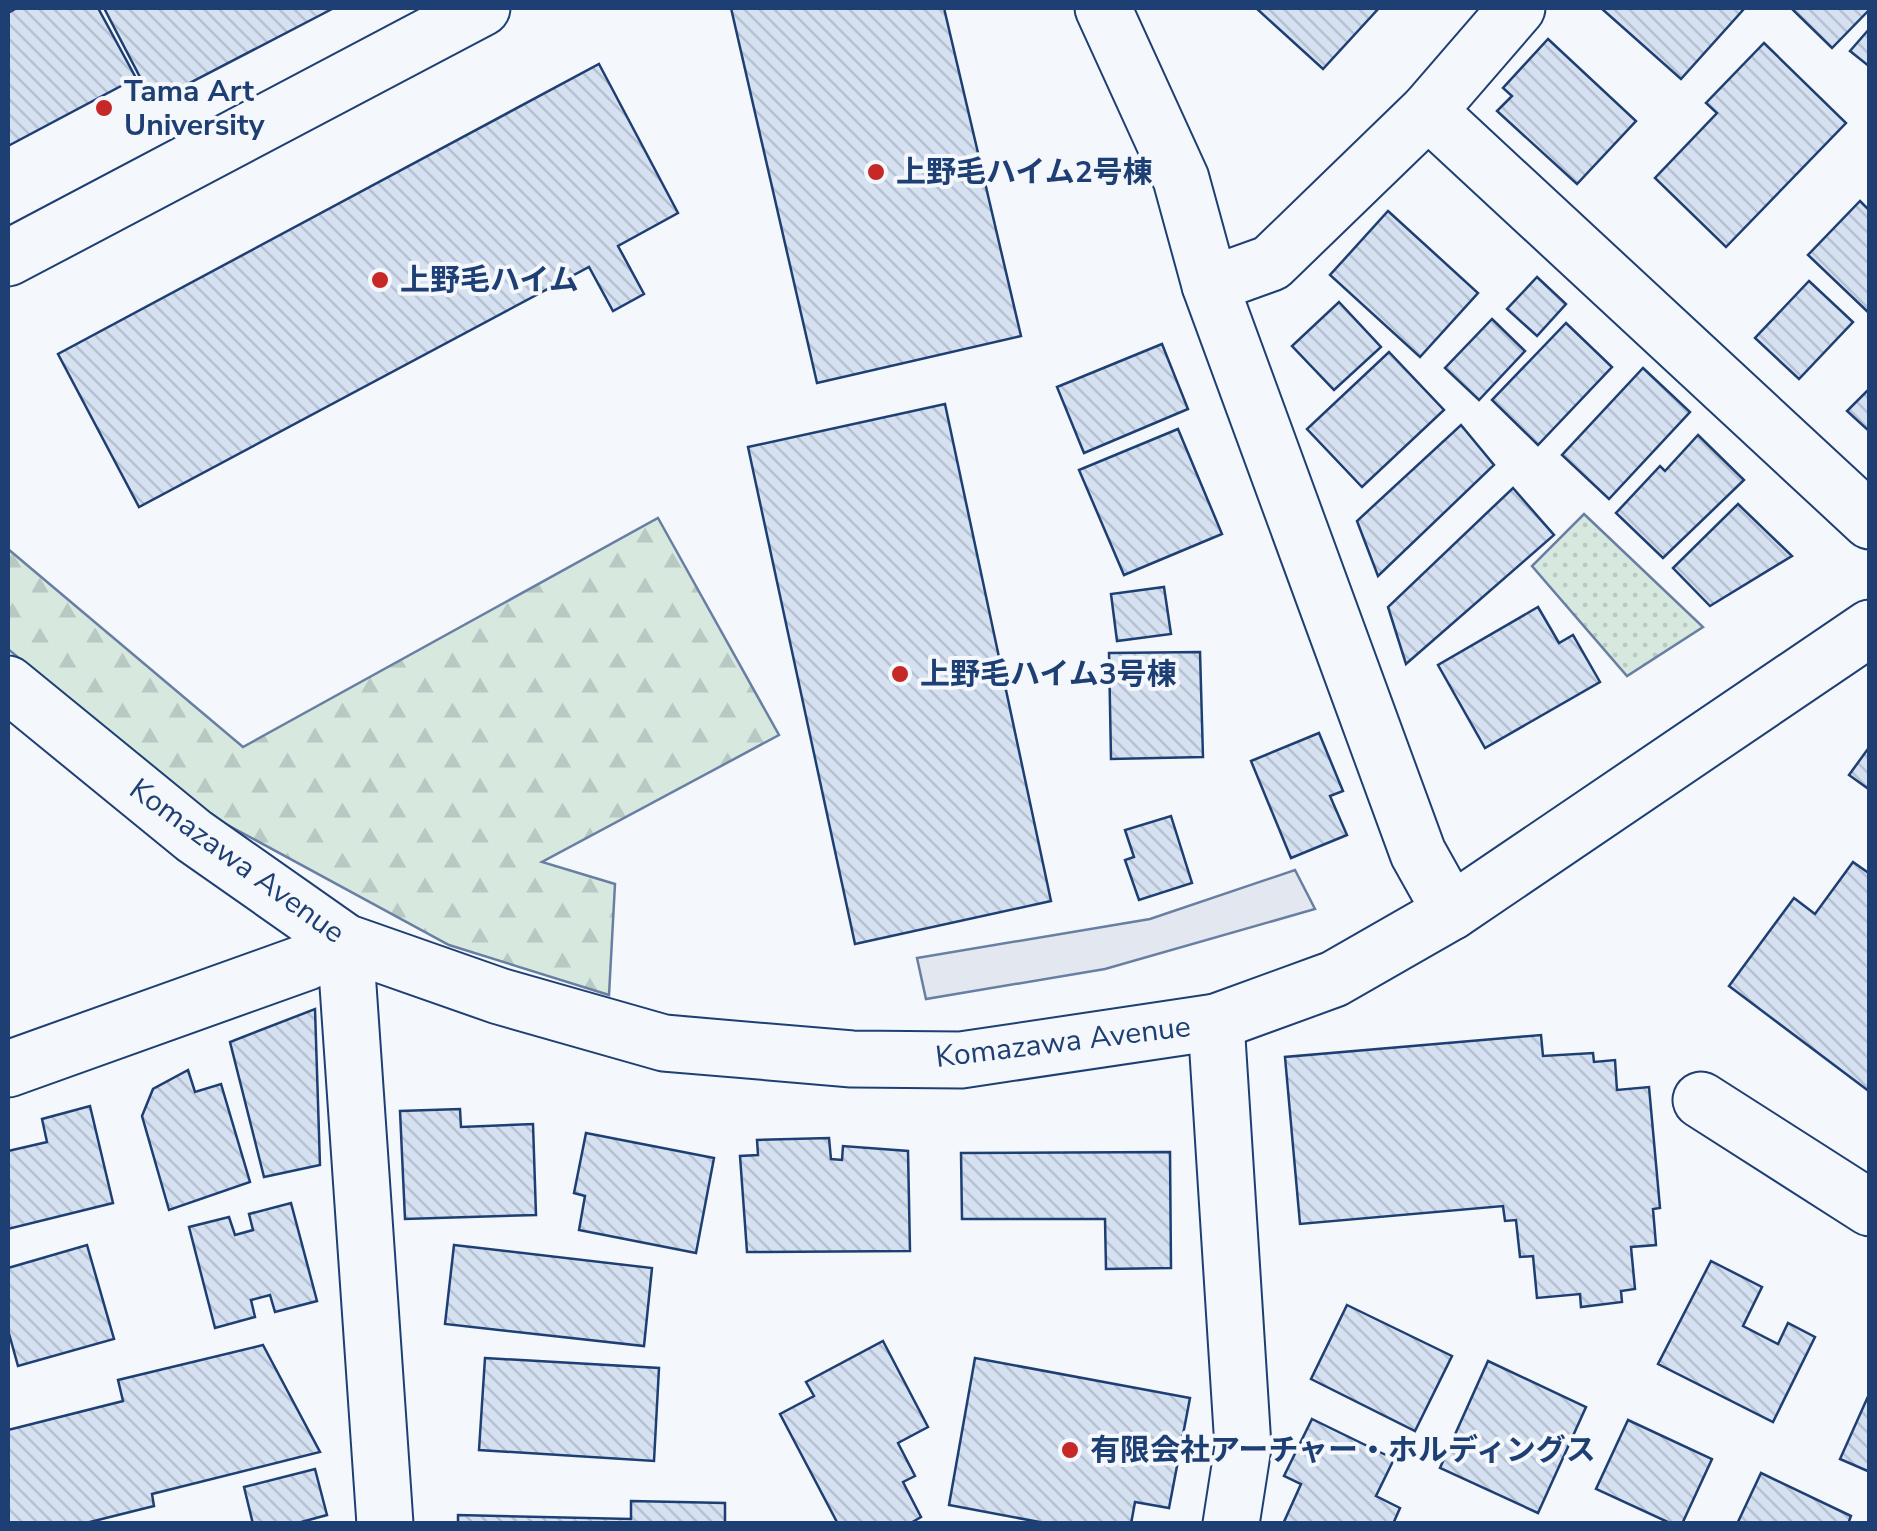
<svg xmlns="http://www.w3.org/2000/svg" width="1877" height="1531" viewBox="0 0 1877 1531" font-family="'Nunito Sans','Noto Sans JP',sans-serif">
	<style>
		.grass { fill: url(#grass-dots); stroke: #687fa3; stroke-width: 2.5 }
		.forest { fill: url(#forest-firs); stroke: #687fa3; stroke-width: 2.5 }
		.parking { fill: #e3e8f0; stroke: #687fa3; stroke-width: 2.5 }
		.building { fill: url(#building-back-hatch); stroke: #1d3f73; stroke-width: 2.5 }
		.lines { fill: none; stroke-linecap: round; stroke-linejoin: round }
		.minor-casing { stroke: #1d3f73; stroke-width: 59 }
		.minor { stroke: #f4f7fb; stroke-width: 55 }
		.poi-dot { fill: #c62828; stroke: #f4f7fb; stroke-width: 4 }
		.labels { text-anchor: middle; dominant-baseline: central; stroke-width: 8; stroke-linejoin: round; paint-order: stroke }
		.poi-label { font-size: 30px; font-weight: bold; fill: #1d3f73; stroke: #f4f7fb; text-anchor: start }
		.street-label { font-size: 30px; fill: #1d3f73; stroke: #f4f7fb }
	</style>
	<defs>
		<pattern id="grass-dots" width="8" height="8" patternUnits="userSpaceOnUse" patternTransform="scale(2.5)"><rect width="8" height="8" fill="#d7e8df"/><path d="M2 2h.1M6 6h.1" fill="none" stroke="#b8c8c3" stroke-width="1.8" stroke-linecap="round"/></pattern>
		<pattern id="forest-firs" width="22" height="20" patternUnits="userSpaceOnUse" patternTransform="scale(2.5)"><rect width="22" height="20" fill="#d7e8df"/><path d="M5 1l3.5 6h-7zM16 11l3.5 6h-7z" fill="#b8c8c3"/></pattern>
		<pattern id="building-back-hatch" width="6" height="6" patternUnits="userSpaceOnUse" patternTransform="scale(2.5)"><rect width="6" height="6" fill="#d5e0f0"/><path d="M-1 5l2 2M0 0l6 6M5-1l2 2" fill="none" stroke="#b6c1d1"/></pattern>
	</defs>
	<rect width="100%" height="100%" fill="#f4f7fb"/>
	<polygon class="grass" points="1584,514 1703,627 1627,676 1532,566"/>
	<polygon class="forest" points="658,518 779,735 542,862 615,884 609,995 449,945 200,810 8,649 8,549 243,747"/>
	<polygon class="parking" points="1295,870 1315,909 1105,969 926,999 917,958 1150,919"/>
	<g class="building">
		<polygon points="17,8 98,8 136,78 8,146 8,13"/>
		<polygon points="104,8 334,8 153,102"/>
		<polygon points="731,8 944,8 1021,336 817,383"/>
		<polygon points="1256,8 1379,8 1323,69"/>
		<polygon points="1601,8 1740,8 1743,10 1681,79"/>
		<polygon points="1791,8 1870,8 1870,9 1832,48"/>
		<polygon points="1870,28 1870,67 1850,51"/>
		<polygon points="1548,39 1636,121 1577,184 1497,111 1512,96 1503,88"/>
		<polygon points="1764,43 1846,123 1726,247 1655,178 1717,113 1706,103"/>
		<polygon points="599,64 678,213 618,246 644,294 613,311 589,267 139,507 58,354"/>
		<polygon points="1860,201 1870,211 1870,314 1808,255"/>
		<polygon points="1388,211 1478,293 1420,357 1330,275"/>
		<polygon points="1537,277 1566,304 1537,336 1507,309"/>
		<polygon points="1809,281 1853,322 1799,379 1755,338"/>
		<polygon points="1339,302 1381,347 1334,390 1292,346"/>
		<polygon points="1492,319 1525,351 1479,400 1445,368"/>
		<polygon points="1566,323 1612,367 1538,445 1492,400"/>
		<polygon points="1162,344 1188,409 1084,453 1057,387"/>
		<polygon points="1389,352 1444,410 1362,487 1307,429"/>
		<polygon points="1643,368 1690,412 1609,499 1562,455"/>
		<polygon points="1870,388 1870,432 1847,411"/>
		<polygon points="945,404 1051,901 855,944 748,447"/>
		<polygon points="1461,425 1494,465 1378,576 1357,521"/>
		<polygon points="1178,429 1222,534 1124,575 1079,470"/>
		<polygon points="1698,435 1744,480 1663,558 1616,513 1660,466 1665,471"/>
		<polygon points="1513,488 1554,535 1406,664 1388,607"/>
		<polygon points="1738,504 1792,556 1710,606 1673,568"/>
		<polygon points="1164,587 1171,634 1117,641 1111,594"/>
		<polygon points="1538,607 1559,643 1573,635 1600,682 1485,748 1438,665"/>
		<polygon points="1200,652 1203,757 1111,759 1109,653"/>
		<polygon points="1319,733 1343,791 1330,796 1347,835 1291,858 1251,761"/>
		<polygon points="1870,746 1870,790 1849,775"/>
		<polygon points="1171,816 1192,883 1139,900 1125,860 1134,857 1125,830"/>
		<polygon points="1853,862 1870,874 1870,1092 1729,986 1794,898 1815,914"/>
		<polygon points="315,1009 320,1165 264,1177 230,1042"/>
		<polygon points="1541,1035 1543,1056 1593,1053 1594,1062 1615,1060 1617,1090 1649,1087 1660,1208 1653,1209 1656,1245 1631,1247 1635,1289 1621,1291 1622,1302 1581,1307 1580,1294 1537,1298 1533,1256 1520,1257 1516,1220 1505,1221 1503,1206 1300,1224 1285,1057"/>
		<polygon points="188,1070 195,1092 221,1084 250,1182 169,1210 142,1116 153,1089"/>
		<polygon points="90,1106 113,1203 8,1229 8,1151 47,1142 42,1119"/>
		<polygon points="460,1109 461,1127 533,1124 536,1215 405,1219 400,1111"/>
		<polygon points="586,1133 714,1158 696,1253 579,1230 585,1196 574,1193"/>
		<polygon points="829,1138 831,1159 842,1160 843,1146 908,1151 910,1251 747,1252 740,1156 758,1155 757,1140"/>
		<polygon points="1170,1152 1171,1268 1106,1269 1105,1219 962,1219 961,1153"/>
		<polygon points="291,1203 317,1301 275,1312 270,1295 251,1300 255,1317 215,1328 189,1227 229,1217 235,1235 253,1230 249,1214"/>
		<polygon points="87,1245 114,1339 18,1366 8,1330 8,1268"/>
		<polygon points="454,1245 652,1268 644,1346 445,1324"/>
		<polygon points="1711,1261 1762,1287 1743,1326 1778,1344 1788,1323 1815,1337 1773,1422 1658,1364"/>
		<polygon points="1347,1305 1452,1356 1415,1431 1311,1379"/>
		<polygon points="883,1341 928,1427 898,1443 915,1476 903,1482 921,1517 909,1524 838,1524 780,1414 814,1396 806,1382"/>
		<polygon points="263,1345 320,1452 152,1494 154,1506 82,1524 8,1524 8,1430 123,1401 118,1380"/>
		<polygon points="485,1358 659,1368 654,1461 479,1450"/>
		<polygon points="975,1358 1190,1398 1169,1508 1135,1502 1131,1524 1050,1524 949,1505"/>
		<polygon points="1488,1361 1586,1407 1538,1513 1440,1468"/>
		<polygon points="1870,1392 1870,1472 1840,1459"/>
		<polygon points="1312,1419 1394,1459 1376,1496 1400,1508 1393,1524 1283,1524 1301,1484 1284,1476"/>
		<polygon points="1628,1420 1712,1459 1682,1524 1672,1524 1596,1489"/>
		<polygon points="315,1469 327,1515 294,1524 253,1524 244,1487"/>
		<polygon points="1761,1473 1851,1516 1848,1524 1737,1524"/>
		<polygon points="631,1501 725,1503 725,1524 458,1524 458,1515 631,1519"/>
	</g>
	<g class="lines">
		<g class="minor-casing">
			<g id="minor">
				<polyline points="1103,8 1181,179 1210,285 1418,853 1451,912"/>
				<polyline points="1428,111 1870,521"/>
				<polyline points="8,258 482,8"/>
				<polyline points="1210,285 1271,263 1428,111 1517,8"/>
				<polyline points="8,684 194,836 345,942 499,996 664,1043 852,1059 961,1060 1216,1022 1334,979 1451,912 1870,628"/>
				<polyline points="1216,1022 1243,1447 1231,1524"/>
				<polyline points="8,1069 307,962 345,942 385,1524"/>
				<polyline points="1701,1100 1870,1208"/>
			</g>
		</g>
		<use href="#minor" class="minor"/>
	</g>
	<g class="poi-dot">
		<circle cx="104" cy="108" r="10"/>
		<circle cx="876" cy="172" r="10"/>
		<circle cx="380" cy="280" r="10"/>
		<circle cx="900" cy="674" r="10"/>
		<circle cx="1070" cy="1450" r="10"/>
	</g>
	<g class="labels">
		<g class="poi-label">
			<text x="124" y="91">Tama Art<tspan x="124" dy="34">University</tspan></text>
			<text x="896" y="172">上野毛ハイム2号棟</text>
			<text x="400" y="280">上野毛ハイム</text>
			<text x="920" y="674">上野毛ハイム3号棟</text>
			<text x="1090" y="1450">有限会社アーチャー・ホルディングス</text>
		</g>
		<g class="street-label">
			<text transform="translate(237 861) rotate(36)">Komazawa Avenue</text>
			<text transform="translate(1063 1042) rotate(-7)">Komazawa Avenue</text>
		</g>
	</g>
	<rect width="1877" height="1531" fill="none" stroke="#1d3f73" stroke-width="20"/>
</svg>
